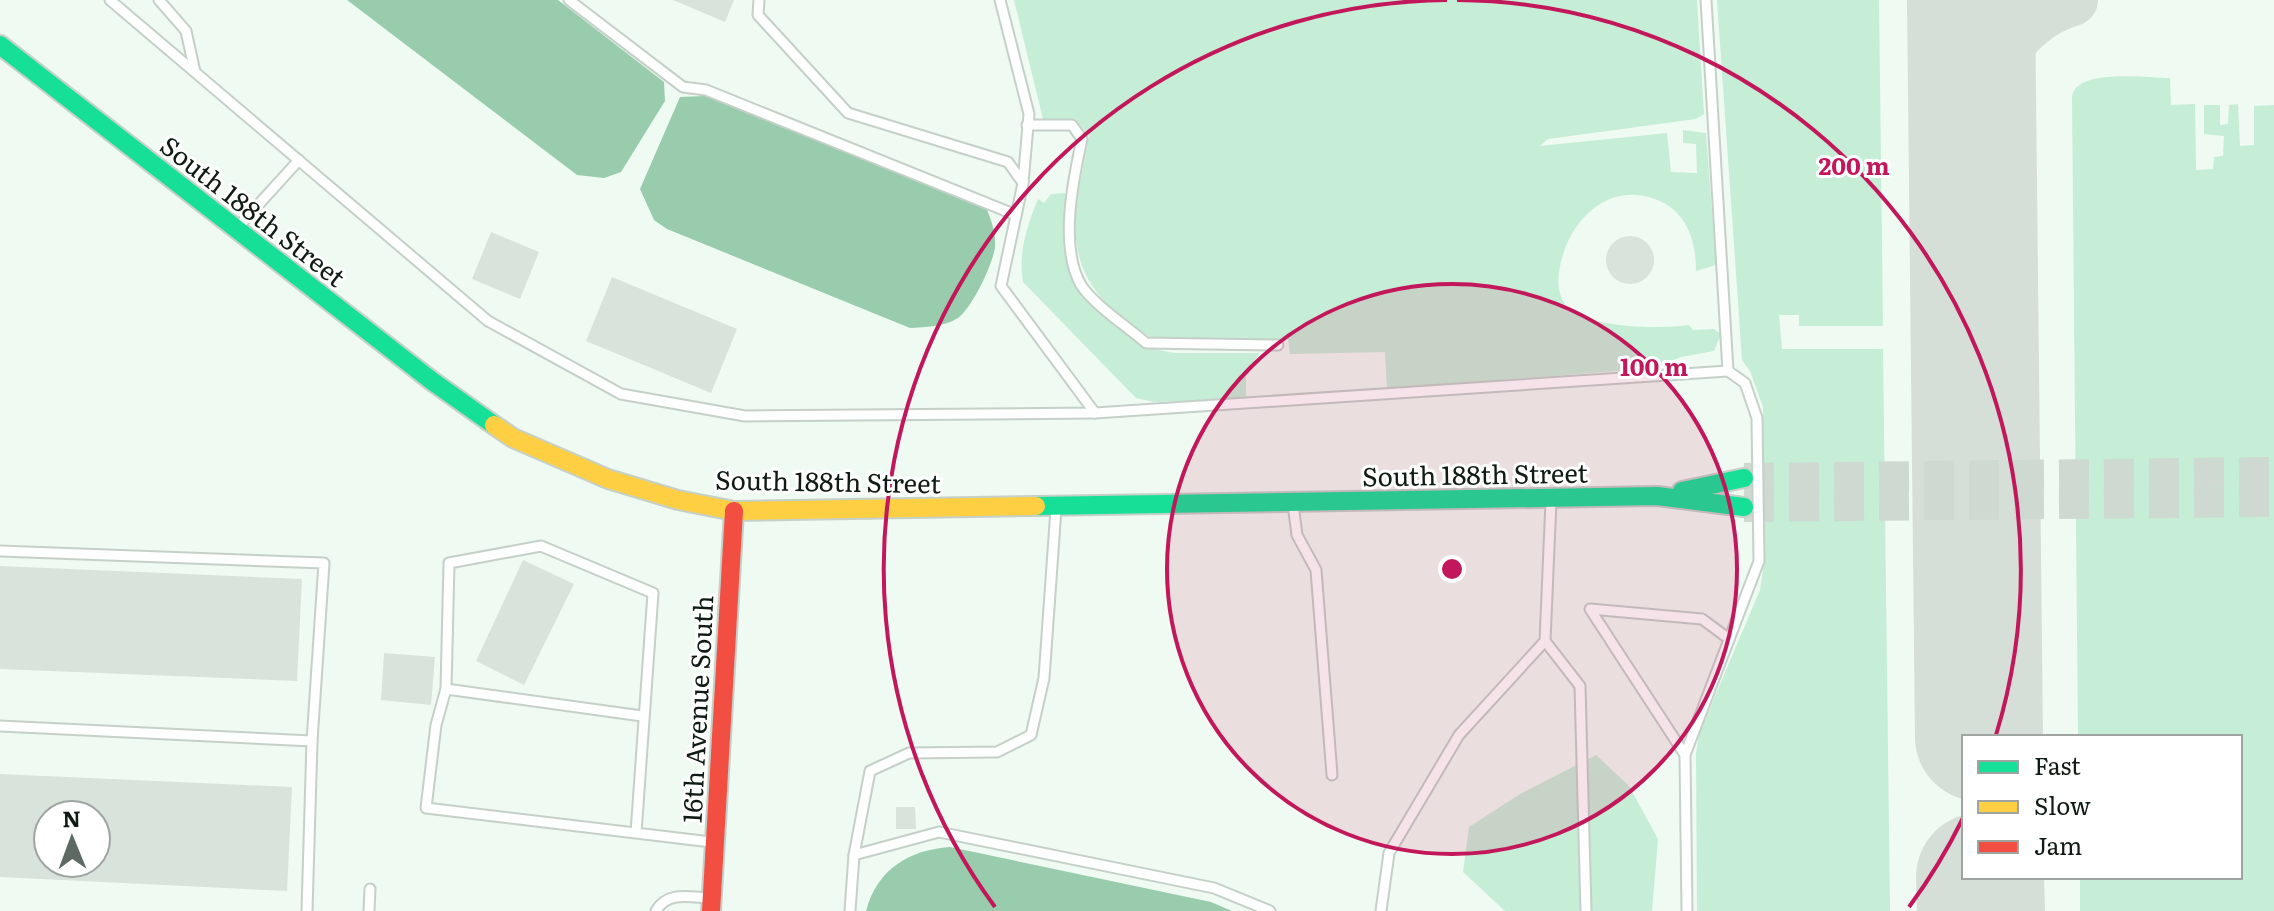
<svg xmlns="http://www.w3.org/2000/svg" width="2274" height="911" viewBox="0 0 2274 911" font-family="Literata,serif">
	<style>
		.green { fill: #c6edd5 }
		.water { fill: #98ccad }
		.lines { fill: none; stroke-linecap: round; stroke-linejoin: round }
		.taxiway { stroke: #d6ded8; stroke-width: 52 }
		.runway { stroke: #d6ded8; stroke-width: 128 }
		.building { fill: #d8e3dc; fill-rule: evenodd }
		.primary-tunnel { stroke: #cdd9d1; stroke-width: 30; stroke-dasharray: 30 15; stroke-linecap: butt }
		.lane-casing { stroke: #c4d0c8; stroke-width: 13 }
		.fast-casing { stroke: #c4d0c8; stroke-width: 22 }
		.slow-casing { stroke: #c4d0c8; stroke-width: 22 }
		.jam-casing { stroke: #c4d0c8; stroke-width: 22 }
		.lane { stroke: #fdfefd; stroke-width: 9 }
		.fast { stroke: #16e098; stroke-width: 18 }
		.slow { stroke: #ffcf43; stroke-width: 18 }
		.jam { stroke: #f24e42; stroke-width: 18 }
		.ring { fill: none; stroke: #c2185b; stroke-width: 4 }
		.labels { text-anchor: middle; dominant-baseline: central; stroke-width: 6; stroke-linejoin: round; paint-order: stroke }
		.street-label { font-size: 26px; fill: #0f1b14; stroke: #fff }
		.centre { fill: #c2185b; stroke: #fff; stroke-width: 4 }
		.ring-label { font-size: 24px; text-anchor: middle; font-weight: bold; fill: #c2185b; stroke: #fff; stroke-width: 6; stroke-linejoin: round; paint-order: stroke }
	</style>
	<rect width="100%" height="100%" fill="#effaf2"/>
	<g class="green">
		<path d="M1014,0H1697L1704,114L1696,119L1548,139L1540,146L1667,133L1671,172L1697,173L1696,144L1683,143V130L1706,133L1716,265L1696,271C1696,244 1689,217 1664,203C1616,178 1574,213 1562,258C1558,273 1555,291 1566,305C1585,329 1661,329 1689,325L1693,330L1714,329L1721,334L1714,351L1681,357L1654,368L1387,389L1385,352L1290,354L1288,339L1158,341C1142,333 1130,323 1117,313C1056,262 1077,204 1089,136L1075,119H1043Z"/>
		<polygon points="1717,0 1879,0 1883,326 1799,326 1799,315 1779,315 1782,349 1883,349 1890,911 1697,911 1696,753 1699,734 1760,590 1764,564 1763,407 1750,371 1742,360"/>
		<path d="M2170,78L2171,105L2195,104L2196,170L2213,169L2214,157L2223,156L2224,136L2204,134V105H2220V125L2228,124L2229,105L2238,104L2240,146L2254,145V106L2274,105V911H2080V877H2240V737H2078L2072,96C2078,68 2146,78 2170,78Z"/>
		<path d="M1065,193L1066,260L1077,289L1114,326L1144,347L1174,353H1260L1246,373V399L1154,402L1136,398L1023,282C1018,253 1027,226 1038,199L1044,203L1051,194Z"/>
		<polygon points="1596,755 1629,786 1658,839 1652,911 1505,911 1463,872 1469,827 1520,794"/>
	</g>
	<g class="water">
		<polygon points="347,0 558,0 664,82 665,101 621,172 604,178 577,175"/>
		<path d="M705,96L985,205C991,219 996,232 995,247C993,264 972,308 958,318C944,327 925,327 910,328L667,229L654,220L640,189L680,97Z"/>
		<path d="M950,847L1211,902L1232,911H866C877,869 909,850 950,847Z"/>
	</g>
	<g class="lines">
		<path class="taxiway" d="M1972,120C1989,68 2015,17 2072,0"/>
		<g class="runway">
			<polyline points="1971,0 1979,737"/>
			<polyline points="1980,877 1981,911"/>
		</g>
	</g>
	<g class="building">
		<polygon points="673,0 734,0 725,22"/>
		<polygon points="491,232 539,252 520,299 472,279"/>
		<circle cx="1630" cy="260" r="24"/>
		<polygon points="612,277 737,329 711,393 586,341"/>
		<polygon points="523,560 574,584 524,685 476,661"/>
		<polygon points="0,566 302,579 297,681 0,669"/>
		<polygon points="384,653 435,657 431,705 381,700"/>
		<path d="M0,774L292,787L287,891L0,877ZM48,815H96V863H48Z"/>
		<polygon points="896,807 915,807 916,829 896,829"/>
	</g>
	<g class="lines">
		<g class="primary-tunnel">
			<polyline points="1744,478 2274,472"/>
			<polyline points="1744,507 2274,502"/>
		</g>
		<g class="lane-casing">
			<g id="lane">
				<polyline points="110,0 488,321 621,394 745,416 1095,413 1728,371 1745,383 1757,418 1759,561 1685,755 1687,911"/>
				<polyline points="159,0 186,31 195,72"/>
				<polyline points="569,0 683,87 706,90 1016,215"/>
				<polyline points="759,0 758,15 848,113 1008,162 1023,183 1001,286 1095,413"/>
				<polyline points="1000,0 1029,114 1023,183"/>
				<polyline points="1706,0 1728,371"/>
				<path d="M1027,125H1072L1082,139C1073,180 1059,247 1081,285C1093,304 1129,328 1146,343L1278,345"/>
				<polyline points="239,226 299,160"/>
				<polyline points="1293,504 1297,535 1316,570 1332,775"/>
				<polyline points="0,551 324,563 312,741"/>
				<polyline points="1545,641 1580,686 1586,911"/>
				<polyline points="446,689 642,716"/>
				<polyline points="0,726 312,741 307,911"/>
				<polyline points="1685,755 1590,609 1702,619 1729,639"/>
				<polyline points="636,833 653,593 541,546 449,563 446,689 436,725 426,808 711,842"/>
				<polyline points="854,855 939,832 1214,888 1270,911"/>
				<polyline points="369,911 370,889"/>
				<path d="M656,911C667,891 689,897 709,898"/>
				<polyline points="850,911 854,855 870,771 909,753 997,752 1031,735 1044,678 1056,509"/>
				<polyline points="1381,911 1389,853 1459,735 1545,641 1551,501"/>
			</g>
		</g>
		<g class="fast-casing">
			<g id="fast">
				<polyline points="0,45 432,381 494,425"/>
				<polyline points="1682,491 1744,478"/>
				<polyline points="1036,506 1657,496 1744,507"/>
			</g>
		</g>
		<g class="slow-casing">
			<polyline id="slow" points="494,425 513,438 608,479 678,500 734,511 1036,506"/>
		</g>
		<g class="jam-casing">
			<polyline id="jam" points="711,911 734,511"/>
		</g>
		<use href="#lane" class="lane"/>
		<use href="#fast" class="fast"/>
		<use href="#slow" class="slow"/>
		<use href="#jam" class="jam"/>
	</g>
	<circle cx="1452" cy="569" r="285" fill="#c2185b" fill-opacity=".12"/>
	<g class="ring">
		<circle cx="1452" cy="569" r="285"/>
		<path d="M1963 818A569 569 0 0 1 1909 907M995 907A569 569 0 0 1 1447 0M1457 0A569 569 0 0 1 1996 735"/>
	</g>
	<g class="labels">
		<g class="street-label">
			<text transform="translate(254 210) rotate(38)">South 188th Street</text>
			<text transform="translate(1475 473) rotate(-1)">South 188th Street</text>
			<text transform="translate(828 480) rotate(1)">South 188th Street</text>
			<text transform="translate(696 709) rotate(-87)">16th Avenue South</text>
		</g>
	</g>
	<circle cx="1452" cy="569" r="12" class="centre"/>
	<g class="ring-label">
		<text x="1854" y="175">200 m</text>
		<text x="1654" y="376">100 m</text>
	</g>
	<rect x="1962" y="735" width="280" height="144" fill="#ffffff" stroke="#9fa4a1" stroke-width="2"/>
	<rect x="1978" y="761" width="40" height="12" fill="#16e098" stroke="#9fa4a1" stroke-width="2"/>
	<text x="2034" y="775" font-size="24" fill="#0f1b14">Fast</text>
	<rect x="1978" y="801" width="40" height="12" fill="#ffcf43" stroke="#9fa4a1" stroke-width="2"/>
	<text x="2034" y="815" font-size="24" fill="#0f1b14">Slow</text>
	<rect x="1978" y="841" width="40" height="12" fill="#f24e42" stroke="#9fa4a1" stroke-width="2"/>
	<text x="2034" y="855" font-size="24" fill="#0f1b14">Jam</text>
	<g transform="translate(72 839) rotate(359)"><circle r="38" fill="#ffffff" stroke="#9fa4a1" stroke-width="2"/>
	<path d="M0-6L14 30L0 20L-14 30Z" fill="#5d6962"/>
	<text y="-12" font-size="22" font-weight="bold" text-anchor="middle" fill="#0f1b14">N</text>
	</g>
</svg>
